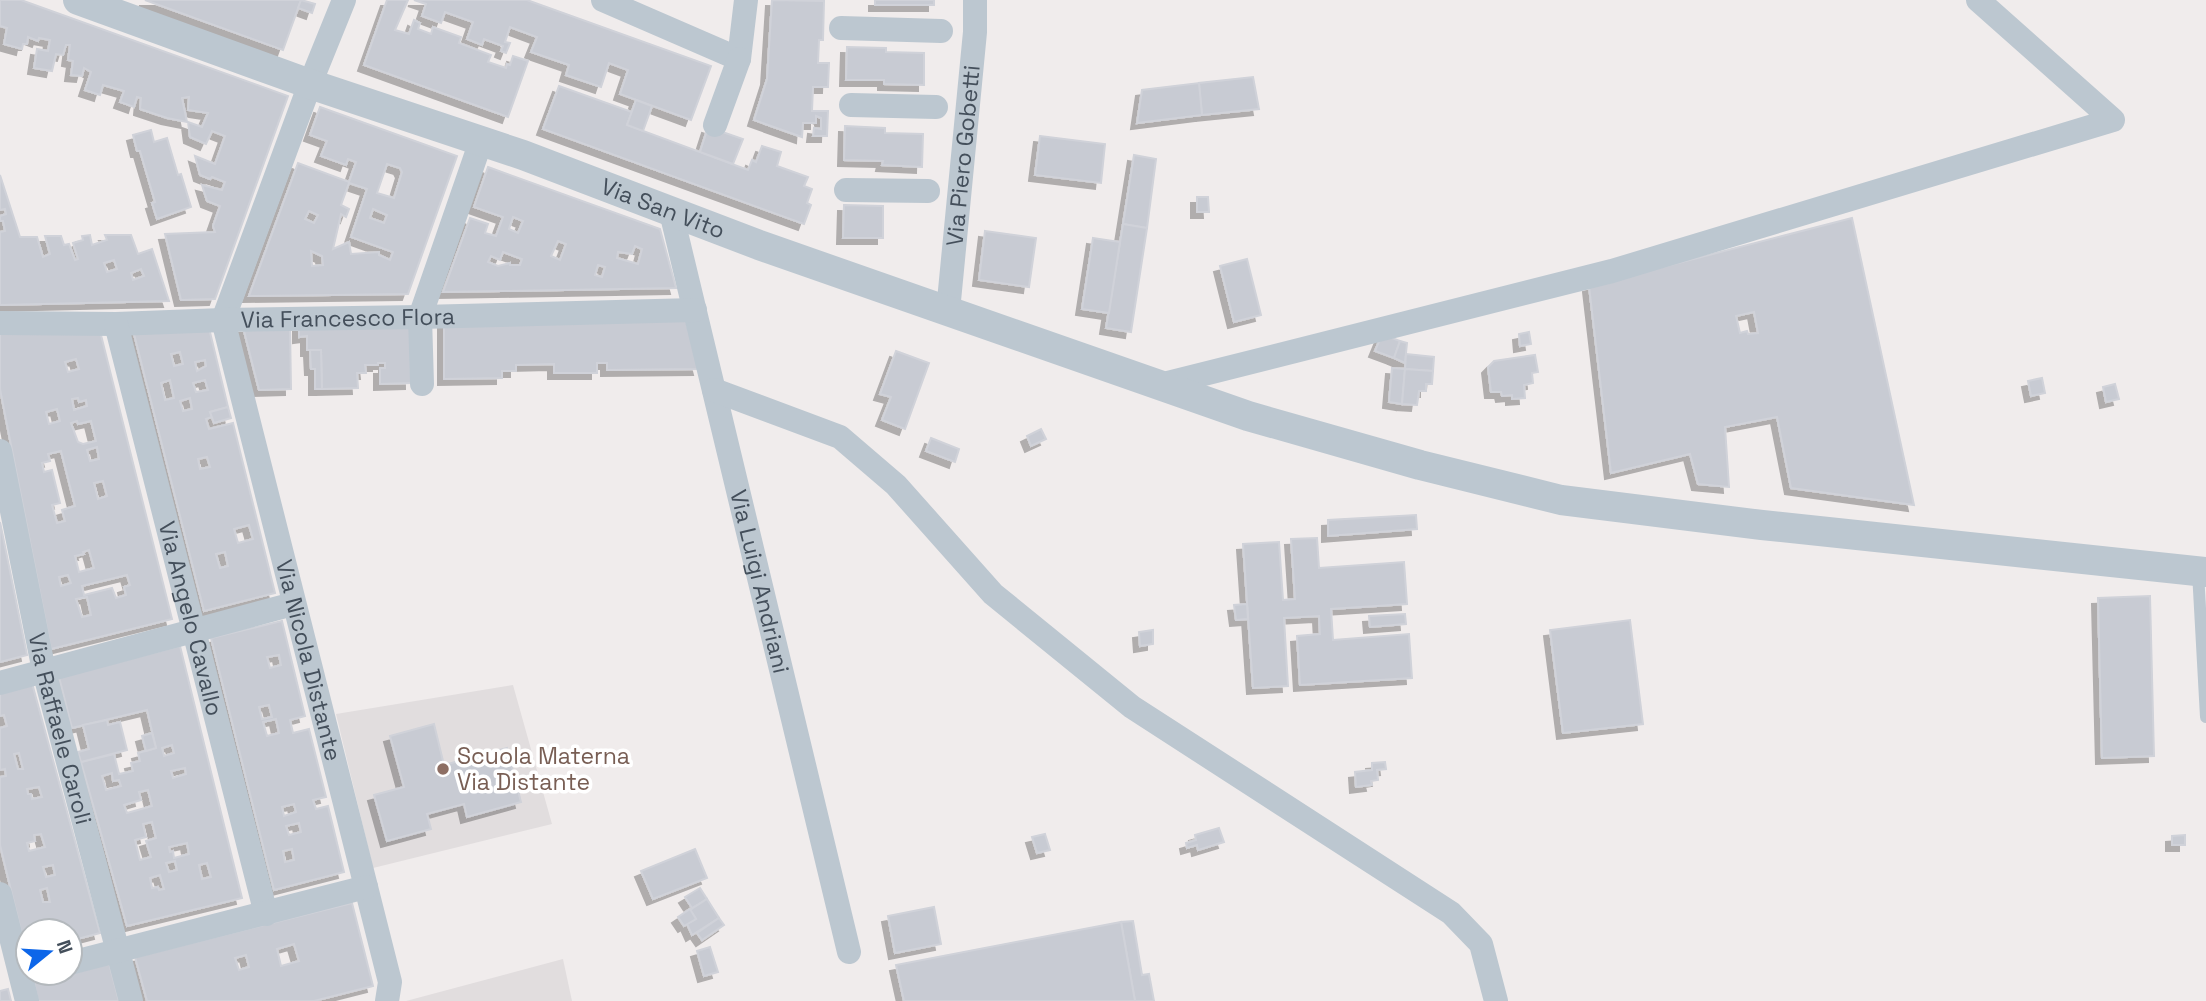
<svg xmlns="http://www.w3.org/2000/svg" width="2206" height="1001" viewBox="0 0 2206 1001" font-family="'Space Grotesk',sans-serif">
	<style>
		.education { fill: #e1ddde }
		.building { fill: #c8cbd3; stroke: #d0d2d9; stroke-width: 2; fill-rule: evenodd; filter: url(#shadow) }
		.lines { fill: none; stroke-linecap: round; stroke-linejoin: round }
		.service { stroke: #bcc7d0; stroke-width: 12 }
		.minor { stroke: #bcc7d0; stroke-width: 24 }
		.tertiary { stroke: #bcc7d0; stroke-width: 30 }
		.education-dot { fill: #8d6e63; stroke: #fff; stroke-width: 2.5 }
		.labels { text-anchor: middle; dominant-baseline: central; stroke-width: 7; stroke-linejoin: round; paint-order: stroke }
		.street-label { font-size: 23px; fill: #444f5b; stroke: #fff }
		.education-label { font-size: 23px; fill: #785e54; stroke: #fff; text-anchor: start }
	</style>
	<defs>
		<filter id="shadow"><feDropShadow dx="-6" dy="6" stdDeviation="0" flood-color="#0004"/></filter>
	</defs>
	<rect width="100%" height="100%" fill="#f0ecec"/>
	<g class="education">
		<polygon points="513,685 552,824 373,868 336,714"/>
		<polygon points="563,959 572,1001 406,1001"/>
	</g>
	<g class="building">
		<polygon points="0,0 21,0 288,96 215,299 181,300 165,234 215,232 213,226 220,206 207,201 202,185 222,190 225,182 212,177 210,179 200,175 195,156 215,164 225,136 212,131 206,144 190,137 188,122 202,127 208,113 188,110 189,97 182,98 187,122 167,118 140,109 141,98 137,97 134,107 120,102 124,91 103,85 100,95 85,90 91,72 84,68 82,76 71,75 73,61 68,60 70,45 66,45 63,55 56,54 52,71 34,68 37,49 48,51 50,40 39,38 38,41 28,37 27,44 23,44 22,49 4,44 7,28 0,26"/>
		<polygon points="145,0 301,0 283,50"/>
		<polygon points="301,0 315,4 312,13 298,8"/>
		<polygon points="387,0 408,0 395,30 409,34 414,20 420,23 418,29 431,34 433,27 461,37 459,43 491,55 488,62 506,68 507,64 510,65 513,56 528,61 508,117 364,65"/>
		<polygon points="414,0 527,0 711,66 691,120 620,94 628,70 609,63 601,87 566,75 569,65 531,52 537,37 510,27 505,42 510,43 506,53 501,51 503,46 484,39 482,45 467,39 473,22 445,12 441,23 422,16 426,4"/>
		<polygon points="772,0 824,1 823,40 819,40 818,63 829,63 828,87 813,87 812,111 828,111 827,136 813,136 814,128 821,129 821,118 816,116 816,123 803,123 802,137 754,120 767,79"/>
		<rect x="875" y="0" width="59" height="5"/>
		<polygon points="847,47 886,48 886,52 924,53 924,85 884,84 884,80 846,80"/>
		<polygon points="1253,77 1259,109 1202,115 1199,83"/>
		<polygon points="1199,83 1202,115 1137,123 1142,90"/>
		<polygon points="559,86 632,112 627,125 748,170 752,160 756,162 762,146 781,152 777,166 808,177 804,186 812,189 807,203 811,205 804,224 543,129"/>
		<polygon points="636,100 652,106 643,131 627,125"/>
		<path d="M320,107L457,156L408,294L249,296L298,163L349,182L356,162L348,159L346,165L321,156L327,141L310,135ZM387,164L400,168L402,172L394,198L377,193ZM349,183L367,189L351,237L393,252L390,260L379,255V252L351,254L349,242L333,249L341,214L346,217L349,209L341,205ZM373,209L387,215L384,223L370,218ZM309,211L318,215L314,223L305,219ZM311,251L322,256L323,265L312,266Z"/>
		<polygon points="845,126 885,128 885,133 923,134 922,167 882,165 883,161 844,160"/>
		<polygon points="708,127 743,139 733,164 700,152"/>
		<polygon points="151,130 154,142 167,138 178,175 181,174 191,207 157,219 152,203 155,202 140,151 137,151 133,135"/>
		<polygon points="1040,136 1105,144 1101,183 1035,175"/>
		<polygon points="1134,155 1156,159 1147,228 1123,224"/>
		<path d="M488,167L660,229L676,288L443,292L470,218L488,224L485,233L496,236L503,217L474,207ZM513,217L523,221L518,233L509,229ZM558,241L566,244L560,260L551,256ZM635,246L642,249L638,264L617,258L618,252L632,254ZM503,252L522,259L520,265H510V263L498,266L488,262L491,256L500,260ZM598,265L605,267L602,277L595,275Z"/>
		<path d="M0,175L20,237H37L43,257L50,254L45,236H61L64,245L69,244L75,260L78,259L73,243L83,240L82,236L90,235L92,245L107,240L105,235H131L138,254L152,249L169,301L0,305V232L5,231L3,221H0V216L6,214L5,209L0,210ZM114,260L117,269L107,272L104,263ZM141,269L144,276L133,280L131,273Z"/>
		<polygon points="1197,197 1208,197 1209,212 1197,212"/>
		<polygon points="844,205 883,206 883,238 843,238"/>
		<path d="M1852,218L1914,505L1791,488L1777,417L1725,427L1729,487L1698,484L1690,454L1611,473L1589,286ZM1754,312L1758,333L1748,334L1747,331L1740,333L1736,316Z"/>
		<polygon points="1123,224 1147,228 1131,332 1106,328"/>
		<polygon points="985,231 1036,238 1029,287 979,280"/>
		<polygon points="1093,238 1120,242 1109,313 1082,309"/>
		<polygon points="1247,259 1261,315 1234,322 1220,266"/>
		<polygon points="685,317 699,369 607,370 607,363 597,363 597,373 554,373 554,364 516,365 516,371 502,371 502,378 444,379 444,321"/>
		<polygon points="410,323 411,383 380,384 380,368 385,368 385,363 378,363 378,365 365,365 366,373 357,373 358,388 322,389 321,350 307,350 307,336 299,337 299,326"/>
		<polygon points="290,326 291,389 259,390 243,327"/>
		<path d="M209,328L228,407L210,412L212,417L206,419L209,429L233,423L275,593L204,611L133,330ZM180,352L183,364L174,366L171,354ZM205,360L206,366L197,371L195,362ZM170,380L174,398L165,400L161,383ZM205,380L208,390L196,392L193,383ZM190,398L192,409L183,411L180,401ZM207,457L210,467L200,469L198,459ZM249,525L253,539L238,543L234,529ZM225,552L228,566L220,568L216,554Z"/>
		<path d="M100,331L172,619L51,649L0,389V333ZM76,359L79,369L68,372L65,362ZM78,398L79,402L86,400L87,406L74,410L72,399ZM57,409L60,421L49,424L46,412ZM77,421L78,424L91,421L96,441L83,444L78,442L71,423ZM97,447L99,459L90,461L87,450ZM61,451L75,506L62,510L65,521L57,523L52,505L60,503L52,470L44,472L42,463L50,461L48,454ZM103,481L107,496L98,499L94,483ZM89,550L94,568L79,572L75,556L84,554L83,552ZM68,575L71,583L61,586L59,577ZM127,575L130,585L124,587L126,595L116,598L112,588L84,595L82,586ZM87,597L91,615L82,617L76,599Z"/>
		<polygon points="1529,332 1531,344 1520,346 1519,334"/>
		<polygon points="1382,334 1400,341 1394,358 1375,351"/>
		<polygon points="1400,341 1407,343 1405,363 1394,358"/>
		<polygon points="310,350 321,350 322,389 315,389 315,369 311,369"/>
		<polygon points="896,351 929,363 905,429 882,420 891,397 880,394"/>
		<polygon points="1406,354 1434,357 1433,371 1405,369"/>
		<polygon points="1535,355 1538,372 1532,373 1533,383 1524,385 1525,398 1512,399 1512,395 1502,396 1501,392 1491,392 1488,367 1494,361"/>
		<polygon points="1392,368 1405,369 1402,404 1389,402"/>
		<polygon points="1405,369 1433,371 1432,384 1426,384 1426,391 1419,391 1417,405 1402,404"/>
		<polygon points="2042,378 2045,393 2031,396 2028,381"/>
		<polygon points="2115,384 2119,399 2106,402 2103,387"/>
		<polygon points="228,407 231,418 214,423 210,412"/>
		<polygon points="1041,429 1046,439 1031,446 1027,436"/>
		<polygon points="931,438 959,449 955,462 926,451"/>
		<polygon points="1416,515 1417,529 1328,536 1328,520"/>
		<polygon points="0,522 27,655 0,662"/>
		<polygon points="1317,538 1319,568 1404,562 1407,604 1331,609 1333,640 1409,634 1412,678 1300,685 1297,636 1320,634 1319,616 1284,618 1288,686 1253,688 1243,544 1279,542 1283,600 1295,599 1291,539"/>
		<polygon points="2150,596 2154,756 2102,758 2098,598"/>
		<polygon points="1247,604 1248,619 1236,620 1234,605"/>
		<polygon points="1405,614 1406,624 1370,627 1369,616"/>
		<polygon points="1630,620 1643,724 1563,733 1550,630"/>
		<path d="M282,621L305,716L290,720L293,733L309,729L326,797L313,800L316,809L328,806L344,872L274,890L211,638ZM279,655L281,665L270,668L267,657ZM269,705L272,717L262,719L259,707ZM276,719L279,733L267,736L263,722ZM294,804L296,812L284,816L282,807ZM299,823L301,832L289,835L286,826ZM292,849L294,860L285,862L283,851Z"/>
		<polygon points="1153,630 1153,644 1140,646 1139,632"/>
		<path d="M180,646L242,898L127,926L81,762L114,754L119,774L133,771L131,763L140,761L138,753L156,748L147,710L72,728L59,677ZM172,745L174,753L164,756L162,748ZM185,768L186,774L173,778L171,771ZM112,773L113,781L119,780L121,786L106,790L102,776ZM148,790L152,806L127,813L124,805L141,800L139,792ZM152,822L156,838L146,841L151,857L140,860L135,840L146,837L143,824ZM187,843L189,854L174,858L173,851L170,852L169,847ZM175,861L177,870L169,872L166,863ZM207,863L211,877L202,879L199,865ZM160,875L164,889L159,890L158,887L152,888L150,878Z"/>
		<path d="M32,683L100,933L70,941V931H28V951L26,952L0,845V777L6,776L5,769L0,770V728L7,726L4,715L0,716V691ZM19,753L23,769H18L14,754ZM39,787L42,797L32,799L31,794H28L27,789ZM41,834L45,847L29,851L27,843L35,841L34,835ZM53,865L55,875L46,877L43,867ZM47,888L50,902H43L40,890Z"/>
		<polygon points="107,720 108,725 120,722 127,750 81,762 78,752 89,749 83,725"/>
		<polygon points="434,724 444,765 507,748 521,802 467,817 464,804 427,814 431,829 387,841 374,795 404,787 390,736"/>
		<polygon points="152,733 156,748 146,751 142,736"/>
		<polygon points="1385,762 1386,769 1377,770 1378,780 1371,781 1372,785 1356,787 1355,772 1372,770 1372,763"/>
		<polygon points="1219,828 1224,842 1198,850 1197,845 1187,848 1186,843 1196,840 1195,835"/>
		<polygon points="1045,834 1050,850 1037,853 1032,837"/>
		<polygon points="2185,835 2185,845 2172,845 2172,836"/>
		<polygon points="695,849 707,878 653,899 641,871"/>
		<polygon points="700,888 707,899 692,908 685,897"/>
		<polygon points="707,899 719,918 692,935 687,924 696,919 690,910"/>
		<path d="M352,903L373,986L314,1001H147L135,957ZM294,944L299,961L281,966L277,949ZM246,955L249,967L239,970L235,958Z"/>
		<polygon points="934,907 941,944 895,953 888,916"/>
		<polygon points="690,909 696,919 684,926 678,917"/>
		<polygon points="719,918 724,925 702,940 697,933"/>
		<polygon points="1133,921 1142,975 1149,974 1154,1001 1135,1001 1121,922"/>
		<polygon points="1121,922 1135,1001 904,1001 896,965"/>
		<polygon points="710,947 718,972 704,976 697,951"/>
		<polygon points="109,963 119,1001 38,1001 34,982"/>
		<polygon points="8,989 11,1001 0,1001 0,991"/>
	</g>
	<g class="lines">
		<polyline class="service" points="2198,572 2206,717"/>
		<g class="minor">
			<path id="s1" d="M344,0L310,84L223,320L390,982L387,1001"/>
			<polyline points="603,0 739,59 746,0"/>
			<polyline points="841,28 941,31"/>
			<polyline points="851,105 936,107"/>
			<polyline points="715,125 739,59"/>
			<polyline points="846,190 928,191"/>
			<path id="s2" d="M671,212L849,952"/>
			<path id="s3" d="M948,311L975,32V0"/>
			<path id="s4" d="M0,323L116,324L223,320L420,317L695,310"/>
			<path id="s5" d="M116,324L266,914"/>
			<polyline points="422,384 420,317 481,141"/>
			<polyline points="1160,385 1612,271 2113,120 1978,0"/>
			<polyline points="714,390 840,437 896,485 993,594 1132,707 1451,913 1481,944 1496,1001"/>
			<path id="s6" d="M0,451L44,671L131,1001"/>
			<polyline points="0,683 293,604"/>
			<polyline points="0,894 27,1001"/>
			<polyline points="70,963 366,887"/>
		</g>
		<path class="tertiary" id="s7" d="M78,0L310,84L523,155L759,245L1248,416L1420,465L1561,500L1762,525L2206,572"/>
	</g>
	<circle class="education-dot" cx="443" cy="769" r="7"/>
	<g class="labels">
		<g class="street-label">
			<text stroke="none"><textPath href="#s3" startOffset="156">Via Piero Gobetti</textPath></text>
			<text stroke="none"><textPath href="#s7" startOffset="621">Via San Vito</textPath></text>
			<text stroke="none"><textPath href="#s4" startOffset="348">Via Francesco Flora</textPath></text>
			<text stroke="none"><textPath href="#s2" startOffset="380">Via Luigi Andriani</textPath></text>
			<text stroke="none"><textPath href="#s5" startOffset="304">Via Angelo Cavallo</textPath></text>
			<text stroke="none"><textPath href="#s1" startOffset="693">Via Nicola Distante</textPath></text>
			<text stroke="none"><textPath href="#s6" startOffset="284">Via Raffaele Caroli</textPath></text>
		</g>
		<g class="education-label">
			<text x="457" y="756">Scuola Materna<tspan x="457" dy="26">Via Distante</tspan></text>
		</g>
	</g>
	<g transform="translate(49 952) rotate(72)"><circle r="33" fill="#ffffff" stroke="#b4b9bd" stroke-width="2"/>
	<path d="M0-5L12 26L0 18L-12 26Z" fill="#0d66e9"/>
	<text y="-10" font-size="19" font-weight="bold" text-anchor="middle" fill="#444f5b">N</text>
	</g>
</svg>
